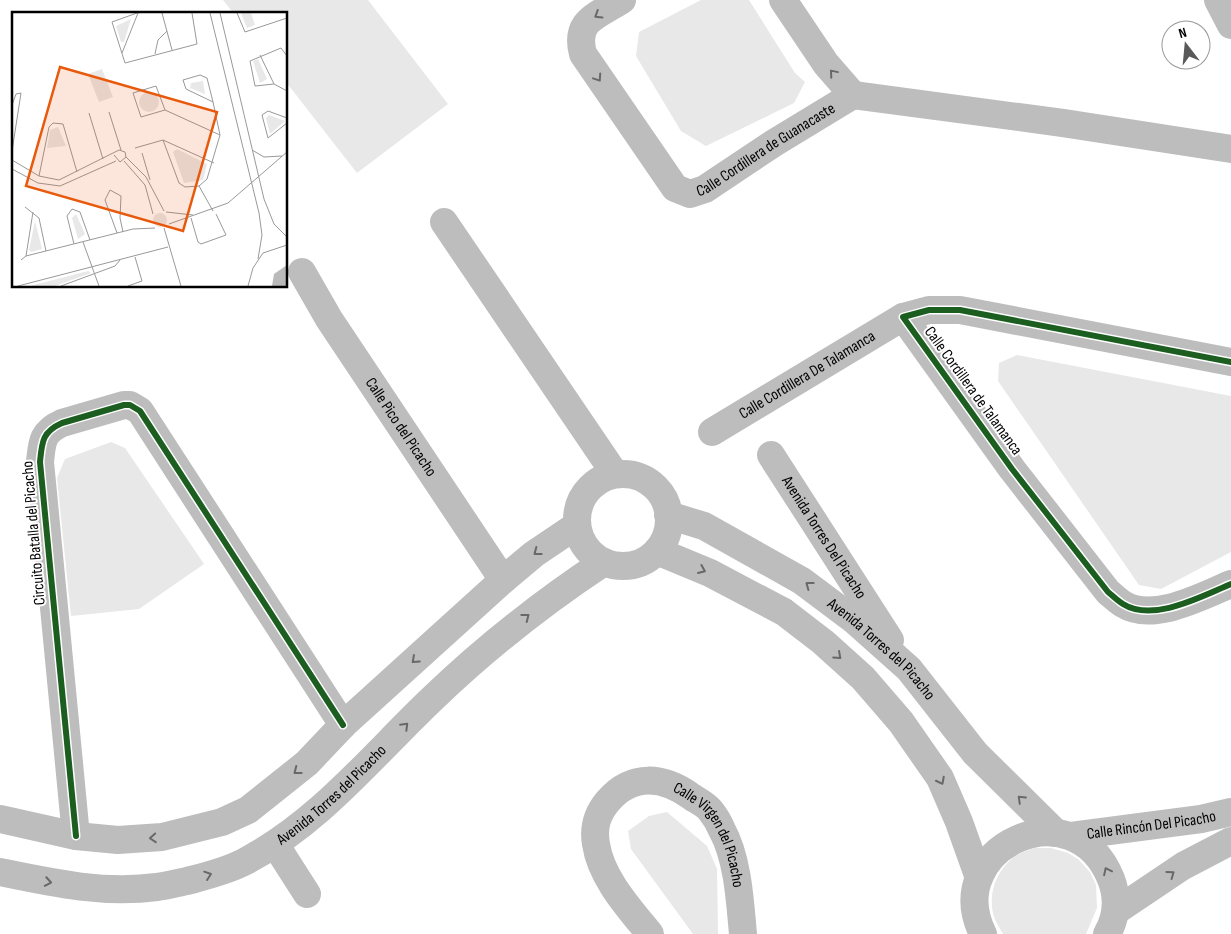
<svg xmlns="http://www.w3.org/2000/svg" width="1231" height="934" viewBox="0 0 1231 934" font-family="'Sofia Sans Condensed',sans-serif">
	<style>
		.green { fill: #e8e8e8 }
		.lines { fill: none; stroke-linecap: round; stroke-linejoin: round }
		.minor { stroke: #bdbdbd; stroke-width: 28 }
		.cycleway-casing { stroke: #fff; stroke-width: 9 }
		.cycleway { stroke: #1b5e20; stroke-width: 6 }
		.oneway { stroke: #686868 }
		.labels { text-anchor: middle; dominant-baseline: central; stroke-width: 4; stroke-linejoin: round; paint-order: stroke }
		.street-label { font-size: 16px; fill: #000; stroke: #fff }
		.inset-road { fill: none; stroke: #999; stroke-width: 1 }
		.view { fill: #e8590c; fill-opacity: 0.15; stroke: #e8590c; stroke-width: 2.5 }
		.inset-edge { fill: none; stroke: #000; stroke-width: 2.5 }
	</style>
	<rect width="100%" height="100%" fill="#fff"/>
	<g class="green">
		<polygon points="223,0 368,0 448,104 357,173 286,82 286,14 234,14"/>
		<polygon points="701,0 749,0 795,73 805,82 794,103 706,146 681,131 636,56 639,32"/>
		<polygon points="1017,355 1231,396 1231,552 1161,589 1139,585 998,381 999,363"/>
		<polygon points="111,442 125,448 204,564 139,609 71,616 57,478 65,459"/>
		<polygon points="667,812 707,846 717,869 718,934 693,934 631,849 628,831 649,816"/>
		<path d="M1035,848H1051L1068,853L1078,859L1090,872L1096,885L1097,908L1086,934H1003C1000,928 996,923 994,917C987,894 997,868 1017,855C1022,852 1029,850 1035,848Z"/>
	</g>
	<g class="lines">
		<g class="minor">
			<path id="s1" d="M622,0C597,16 574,20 583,54L675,188L690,194L705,189L774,143L853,95L826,64L783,0"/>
			<polyline points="1218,0 1231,25"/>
			<polyline points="853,95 1063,123 1231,149"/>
			<polyline points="444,222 615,474"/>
			<path id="s2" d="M302,272L329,319L503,580"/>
			<path d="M1231,362L960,310H929L903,317L1012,469L1108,592C1113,596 1118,601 1123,604C1153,623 1202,596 1231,584"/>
			<path id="s3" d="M712,432L903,317"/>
			<path id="s4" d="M771,455L890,640"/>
			<circle cx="623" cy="520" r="46"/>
			<path id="s5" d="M668,515L704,526L802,581L854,620L909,669L975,753L1056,833"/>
			<polyline points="657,551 710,573 784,612 823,642 863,678 901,722 940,778 959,822 979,878"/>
			<polyline points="0,819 76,836 118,840 162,837 222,822 248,810 307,763 343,725 503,580 534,554 577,525"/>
			<path d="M76,836L40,462C42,442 42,432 62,423L124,405H130L140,411L343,725"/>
			<path id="s6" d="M1071,836L1201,819L1231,812"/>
			<polyline points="275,844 307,894"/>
			<path id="s7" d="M0,872C53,883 103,894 157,887C167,886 177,883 187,881C206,876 227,871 244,862C319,823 372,756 432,699C486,647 542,603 604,562"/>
			<polyline points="1116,911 1183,866 1231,841"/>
			<path id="s8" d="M650,934C629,908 601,878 596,844C593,827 597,814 608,801C632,773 663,776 692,797C698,801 706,805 710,810C715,816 719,823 722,830C738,859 740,902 743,934"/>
			<path d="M983,934C940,849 1073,785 1111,879C1118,897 1117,917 1107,934"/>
		</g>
		<g class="cycleway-casing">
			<g id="cycleway">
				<path d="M1231,362L960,310H929L903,317L1012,469L1108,592C1113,596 1118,601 1123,604C1153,623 1202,596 1231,584"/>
				<path d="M76,836L40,462C42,442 42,432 62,423L124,405H130L140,411L343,725"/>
			</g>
		</g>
		<use href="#cycleway" class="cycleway"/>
	</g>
	<defs><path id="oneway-chevron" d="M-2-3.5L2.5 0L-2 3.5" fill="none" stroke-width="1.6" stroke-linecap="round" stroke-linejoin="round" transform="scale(1.25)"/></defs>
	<g class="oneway">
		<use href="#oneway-chevron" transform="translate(598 15) rotate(148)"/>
		<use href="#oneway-chevron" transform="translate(833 73) rotate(-130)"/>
		<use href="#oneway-chevron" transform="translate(598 78) rotate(56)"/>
		<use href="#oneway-chevron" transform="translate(537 552) rotate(143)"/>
		<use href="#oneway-chevron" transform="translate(702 570) rotate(23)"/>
		<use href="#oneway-chevron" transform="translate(809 585) rotate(-143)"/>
		<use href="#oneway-chevron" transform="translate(526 617) rotate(-38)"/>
		<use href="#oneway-chevron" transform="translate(838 656) rotate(42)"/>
		<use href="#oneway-chevron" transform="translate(415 660) rotate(138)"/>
		<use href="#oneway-chevron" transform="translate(405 726) rotate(-45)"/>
		<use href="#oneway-chevron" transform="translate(297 771) rotate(142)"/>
		<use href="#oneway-chevron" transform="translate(941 781) rotate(63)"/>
		<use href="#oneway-chevron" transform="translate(1021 799) rotate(-136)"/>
		<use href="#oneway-chevron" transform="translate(153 838) rotate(176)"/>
		<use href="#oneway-chevron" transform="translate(1107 871) rotate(-116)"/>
		<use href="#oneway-chevron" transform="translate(1171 874) rotate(-36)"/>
		<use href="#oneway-chevron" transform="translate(208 875) rotate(-19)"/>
		<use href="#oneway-chevron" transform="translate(48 882) rotate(10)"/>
	</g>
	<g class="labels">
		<g class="street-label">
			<text stroke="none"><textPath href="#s1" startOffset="341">Calle Cordillera de Guanacaste</textPath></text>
			<text stroke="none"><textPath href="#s3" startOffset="111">Calle Cordillera De Talamanca</textPath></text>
			<text transform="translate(973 391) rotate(54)">Calle Cordillera de Talamanca</text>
			<text stroke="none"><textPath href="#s2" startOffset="184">Calle Pico del Picacho</textPath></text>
			<text transform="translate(34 533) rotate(-95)">Circuito Batalla del Picacho</text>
			<text stroke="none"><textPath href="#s4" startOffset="98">Avenida Torres Del Picacho</textPath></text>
			<text stroke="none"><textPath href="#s5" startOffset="255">Avenida Torres del Picacho</textPath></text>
			<text stroke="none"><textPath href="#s7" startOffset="360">Avenida Torres del Picacho</textPath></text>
			<text stroke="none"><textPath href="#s6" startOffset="81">Calle Rincón Del Picacho</textPath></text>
			<text stroke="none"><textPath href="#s8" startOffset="289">Calle Virgen del Picacho</textPath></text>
		</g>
	</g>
	<g transform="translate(12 12)">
		<rect width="275" height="275" fill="#fff"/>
		<path d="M229,1H239L243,13L235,16ZM119,7L112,30H109L104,14ZM246,47L255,67L248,71L241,49ZM90,57L101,85L87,90L76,62ZM191,69L193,82L178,76L179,71ZM127 90a10 10 0 1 1 20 0a10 10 0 1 1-20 0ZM257,103L273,109L258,122L254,106ZM46,115L54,134L35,136L38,118ZM165,137L195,152L191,168L172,171L161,140ZM141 208a7 7 0 1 1 14 0a7 7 0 1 1-14 0ZM64,202L73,222L66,227L60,206ZM23,209L30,237L19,240L17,238ZM76,259L79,261L43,274H18Z" fill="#e8e8e8"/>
		<path d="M275,253V274H260L262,262Z" fill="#bababa"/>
		<path class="inset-road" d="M125,1L100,10L113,51L185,32L180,1M150,1L160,38M198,1L247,201L250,223L246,247M208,1L252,187L262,212L275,225M225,1L233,20L275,6M110,41L126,1M143,42L146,28L155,19M248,43L262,72M275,44L269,36L238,49L243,74L262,72L275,79M144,74L153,98L129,105L121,81ZM0,93L4,82L9,81L0,139M153,98L208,123M97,100L109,138M77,101L91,147M275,106L256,99L250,103L256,126L275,111M123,136L151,128M240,138L252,145L270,144M130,141L138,168M114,145L134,165L152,199M0,148L27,164L47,168L107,138L113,140L114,145L108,150L102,143M112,149L133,173L141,202M0,157L26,171L48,174L104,149M27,164L37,115L41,111L51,112L65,160M187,174L195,167L208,123L201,90L195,66L188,63L171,68L174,77L201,90M13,195L27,206L34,239M201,199L187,174L173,175L167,171L151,128L202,151M154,200L181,203M179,206L186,230L189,232L214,223L204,202M157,212L216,191L275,140M152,216L169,274M105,221L93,188L98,178L109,184L108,206L111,220M71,230L87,274M62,232L55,204L60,197L68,200L78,228M14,244L21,200M9,248L14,244L121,217L143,216M6,274L156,235M49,274L103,254L108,248M116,274L130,269L123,245M236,274L241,256L251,241L275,233"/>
		<path class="view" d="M48,55L205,100L171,219L14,174Z"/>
		<rect width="275" height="275" class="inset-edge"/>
	</g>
	<g transform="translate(1186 45) rotate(344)"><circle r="24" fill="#ffffff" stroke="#999999"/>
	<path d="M0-4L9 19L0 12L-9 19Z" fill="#595959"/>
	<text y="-8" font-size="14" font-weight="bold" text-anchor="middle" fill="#000000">N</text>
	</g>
</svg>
